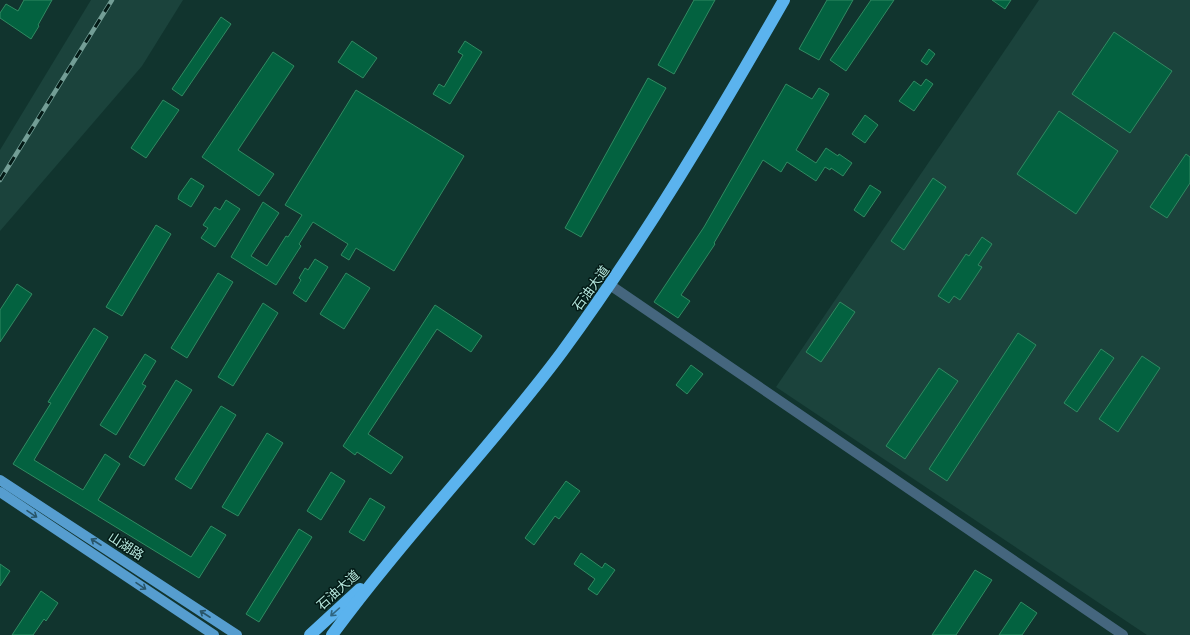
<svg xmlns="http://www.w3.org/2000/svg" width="1190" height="635" viewBox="0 0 1190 635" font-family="Bitter,'Noto Sans SC',serif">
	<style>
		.built { fill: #1b433c }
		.building { fill: #036240; stroke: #318a62 }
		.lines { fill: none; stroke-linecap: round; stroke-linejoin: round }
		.minor { stroke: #45667e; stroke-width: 10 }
		.major { stroke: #569dcf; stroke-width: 10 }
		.highway { stroke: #5bb3ee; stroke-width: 12 }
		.rail-casing { stroke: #739e96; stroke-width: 4.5 }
		.rail { stroke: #031a16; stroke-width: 3; stroke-dasharray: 9; stroke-linecap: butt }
		.oneway { stroke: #285569 }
		.oneway2 { stroke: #2f6682 }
		.labels { text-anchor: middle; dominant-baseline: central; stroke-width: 3; stroke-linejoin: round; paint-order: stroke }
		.street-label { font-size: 13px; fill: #b7e8de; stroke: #031a16 }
	</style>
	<rect width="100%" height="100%" fill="#11342e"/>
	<g class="built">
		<polygon points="91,0 183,0 142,66 0,231 0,150"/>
		<polygon points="1039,0 1190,0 1190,635 1147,635 776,387"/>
	</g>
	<g class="building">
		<polygon points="24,0 52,0 38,25 39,26 31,39 0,18 0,13 6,4 18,11"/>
		<polygon points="694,0 715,0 674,74 658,65"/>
		<polygon points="827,0 853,0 819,60 799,49"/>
		<polygon points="871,0 894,0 846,71 830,60"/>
		<polygon points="992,0 1011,0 1005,9"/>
		<polygon points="221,17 231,24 182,96 172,89"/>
		<polygon points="1114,32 1172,71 1130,133 1072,94"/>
		<polygon points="352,41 377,58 363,78 338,62"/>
		<polygon points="465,41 482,52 450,104 433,94 439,84 444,87 463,55 458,52"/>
		<polygon points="929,49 935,54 927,65 921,61"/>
		<polygon points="273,52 294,66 238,150 274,174 259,196 202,157"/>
		<polygon points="648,78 666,88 581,237 565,228"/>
		<polygon points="926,79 933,84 914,111 899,101 914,81 921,86"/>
		<polygon points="786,84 812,99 819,88 829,94 796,150 816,163 826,148 838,156 839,154 852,163 843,176 831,168 830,170 825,167 816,181 787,162 781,172 763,160 714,243 715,244 681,295 690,301 678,318 654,302 704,227"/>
		<polygon points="356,90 464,156 394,271 356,248 349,260 341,255 348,244 313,222 299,244 301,246 276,285 231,257 263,202 279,213 251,256 267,266 286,236 288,237 302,215 285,205"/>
		<polygon points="163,100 179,110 146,158 131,148"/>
		<polygon points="1059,111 1118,151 1076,214 1017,174"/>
		<polygon points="865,115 878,125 865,143 852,134"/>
		<polygon points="1186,154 1190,157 1190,183 1167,218 1150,207"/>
		<polygon points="191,178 204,186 191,207 178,199 179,195"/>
		<polygon points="933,178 946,187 904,250 891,241"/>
		<polygon points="870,185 881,192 864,217 854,210"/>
		<polygon points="226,200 240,209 215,247 201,238 208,228 203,225 215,207 220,210"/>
		<polygon points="156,225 171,234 122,316 106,307"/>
		<polygon points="982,237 992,244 978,265 982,267 960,300 954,296 949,303 938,296 966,254 969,256"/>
		<polygon points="315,259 328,267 306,302 293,293 301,280 299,278 305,268 308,270"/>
		<polygon points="218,273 233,282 187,358 171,348"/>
		<polygon points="346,273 370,288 344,329 320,314"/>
		<polygon points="17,284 32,294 0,342 0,310"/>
		<polygon points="840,302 855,312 821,362 806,352"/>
		<polygon points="263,303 278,313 233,386 218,377"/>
		<polygon points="435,305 482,336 471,352 437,329 368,434 403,457 391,474 357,452 355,455 343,446"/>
		<polygon points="94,328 108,337 34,460 83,490 105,454 120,464 98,500 191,557 211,526 226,535 199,578 13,464 51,403 48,402"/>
		<polygon points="1018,333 1036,345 947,481 929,469"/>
		<polygon points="1101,349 1114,358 1077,412 1064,403"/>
		<polygon points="145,354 156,361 142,384 146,386 116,435 100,425"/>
		<polygon points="1142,356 1160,368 1118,432 1099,419"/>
		<polygon points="691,365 703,374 687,394 676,385"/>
		<polygon points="939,368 958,381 905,459 886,446"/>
		<polygon points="176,380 192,390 144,466 129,457"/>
		<polygon points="221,406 236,415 191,489 175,479"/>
		<polygon points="267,433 283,443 238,516 222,507"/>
		<polygon points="331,472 345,481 321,520 307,511"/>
		<polygon points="566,481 580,491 559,519 555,516 534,545 525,538"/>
		<polygon points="370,498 385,507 364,541 349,532"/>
		<polygon points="299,529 312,537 259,622 246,614"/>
		<polygon points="581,553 602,568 605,563 615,570 597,595 588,589 595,579 574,564"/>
		<polygon points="0,564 10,571 0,586"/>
		<polygon points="975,570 992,580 956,635 932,635"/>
		<polygon points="41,591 58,603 46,621 44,619 33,635 12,635"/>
		<polygon points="1021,602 1037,613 1022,635 999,635"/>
	</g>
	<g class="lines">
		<polyline class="minor" points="610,285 1123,635"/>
		<g class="major">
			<polyline points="0,480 237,635"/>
			<polyline points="0,492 214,635"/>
		</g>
		<g class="highway">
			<polyline points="310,635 360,589"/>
			<path d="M332,635C349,612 367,589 385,567C443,495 507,426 562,352C644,240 715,121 784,0"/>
		</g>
		<g class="rail-casing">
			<polyline id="rail" points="0,180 112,0"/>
		</g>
		<use href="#rail" class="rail"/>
	</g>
	<defs><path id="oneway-shaft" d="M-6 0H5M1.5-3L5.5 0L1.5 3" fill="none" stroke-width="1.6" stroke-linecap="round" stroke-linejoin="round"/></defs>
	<g class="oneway">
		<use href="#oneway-shaft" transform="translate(32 514) rotate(34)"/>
		<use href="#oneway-shaft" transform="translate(96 542) rotate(-147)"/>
		<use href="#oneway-shaft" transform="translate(141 586) rotate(34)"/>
		<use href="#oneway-shaft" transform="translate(205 614) rotate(-147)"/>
	</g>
	<use class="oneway2" href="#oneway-shaft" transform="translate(335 612) rotate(138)"/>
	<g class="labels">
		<g class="street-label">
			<text transform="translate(591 288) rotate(-54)">石油大道</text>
			<text transform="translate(126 546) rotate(33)">山湖路</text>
			<text transform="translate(338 590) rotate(-42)">石油大道</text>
		</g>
	</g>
</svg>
